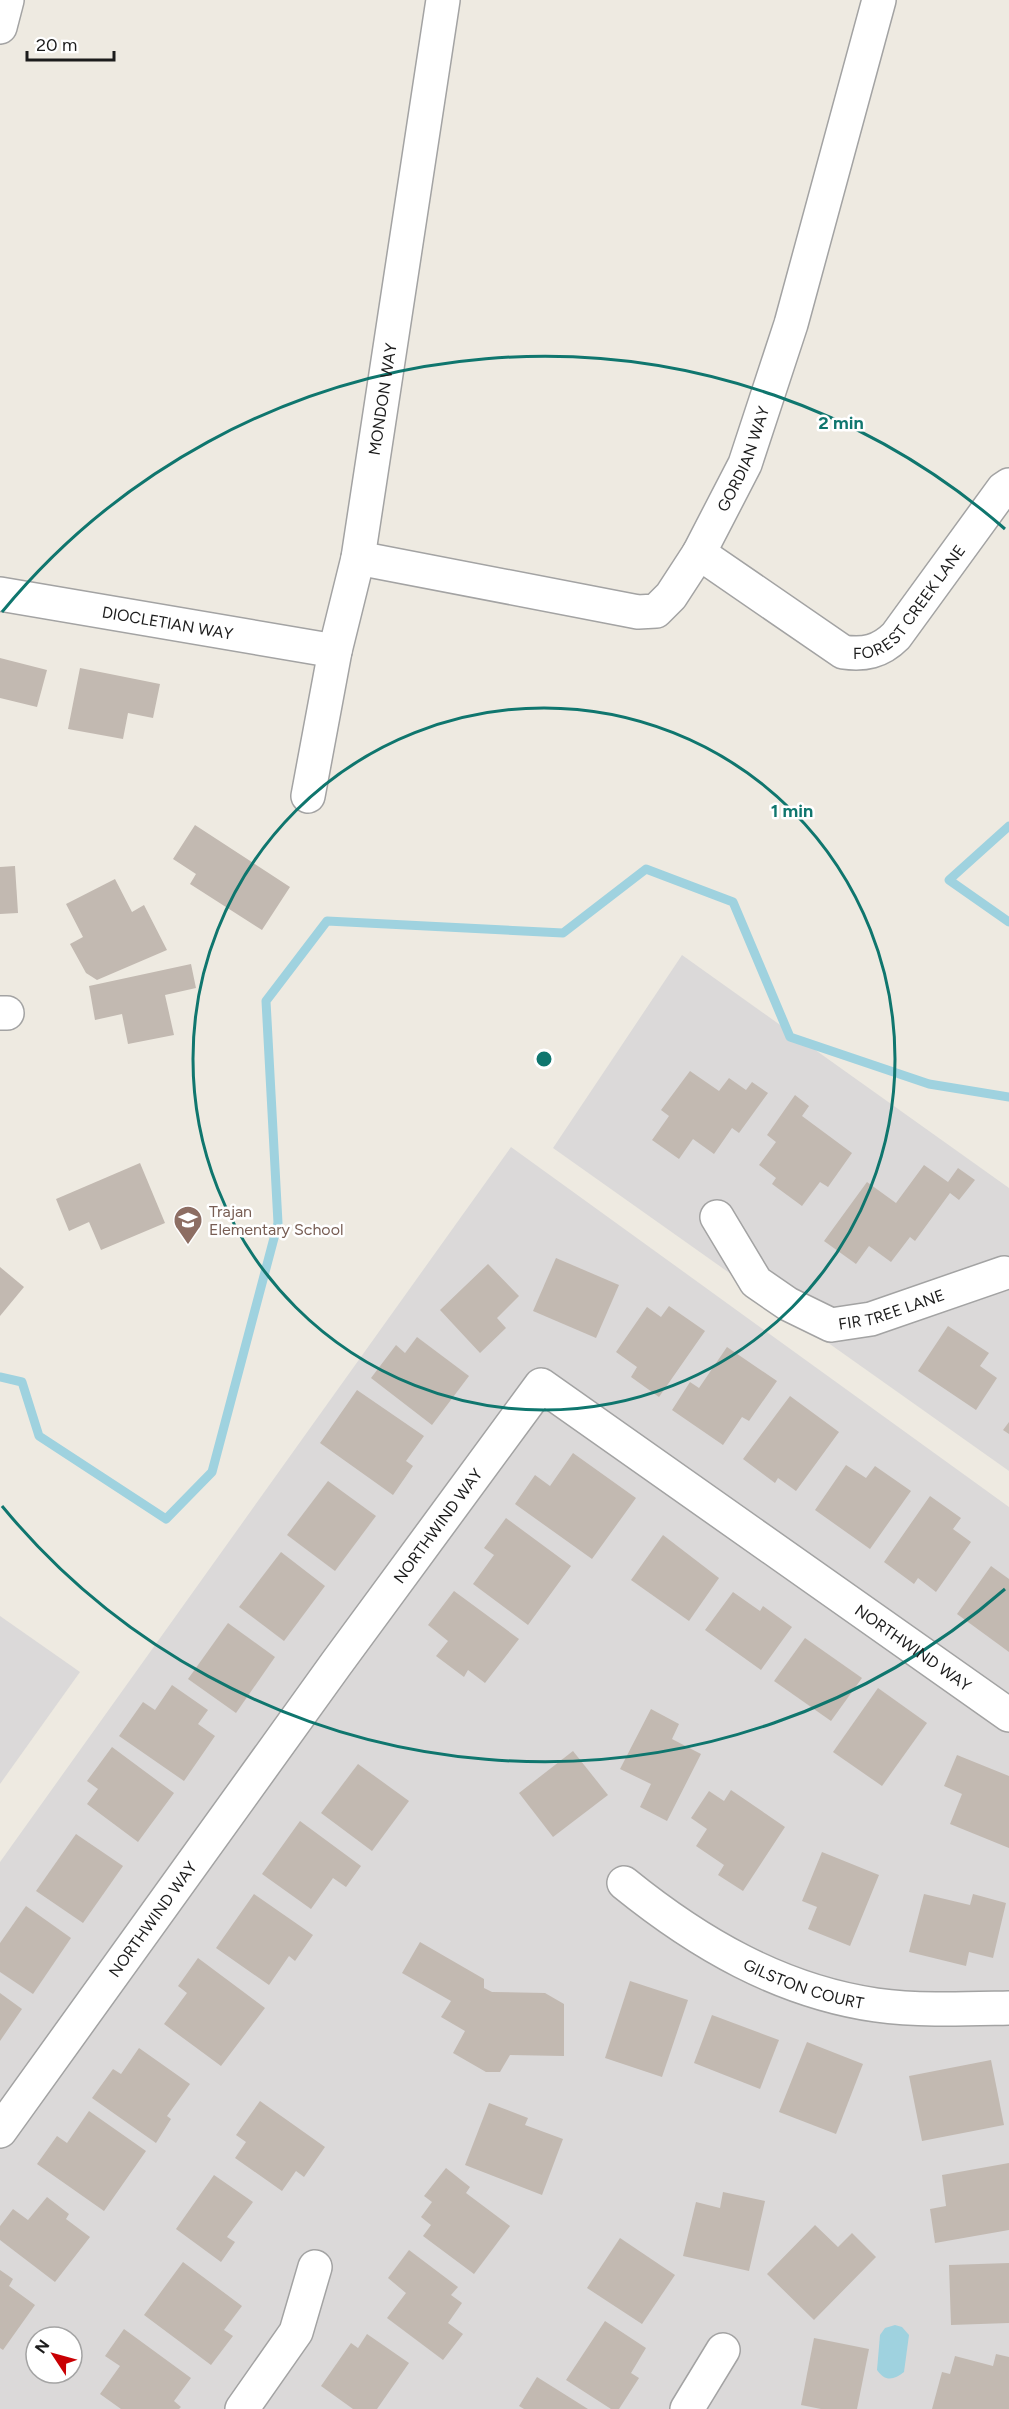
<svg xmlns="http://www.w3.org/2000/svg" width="1009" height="2409" viewBox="0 0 1009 2409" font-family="Figtree,sans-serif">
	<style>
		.residential { fill: #dbd9d9; fill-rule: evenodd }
		.water { fill: #9fd2df }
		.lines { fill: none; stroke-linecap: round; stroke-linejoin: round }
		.stream { stroke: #9fd2df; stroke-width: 9 }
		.building { fill: #c2b9b1 }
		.minor-casing { stroke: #a3a3a3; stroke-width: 36 }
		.minor { stroke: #fff; stroke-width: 33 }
		.ring { fill: none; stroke: #0f766e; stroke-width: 3 }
		.labels { text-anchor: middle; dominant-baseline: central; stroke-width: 5; stroke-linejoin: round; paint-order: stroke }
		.street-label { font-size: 16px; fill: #1c1c1c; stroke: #fff }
		.education-label { font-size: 16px; fill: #785e54; stroke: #fff; text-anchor: start }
		.centre { fill: #0f766e; stroke: #fff; stroke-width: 3 }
		.ring-label { font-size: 18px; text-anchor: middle; font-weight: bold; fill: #0f766e; stroke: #fff; stroke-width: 5; stroke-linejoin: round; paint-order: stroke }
	</style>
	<rect width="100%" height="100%" fill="#eeeae1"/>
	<g class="residential">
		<polygon points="682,955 1009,1188 1009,1471 553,1148"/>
		<path d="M511,1147L1009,1507V2409H0V1862ZM36,2337H72V2373H36Z"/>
		<polygon points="0,1616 80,1672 0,1784"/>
	</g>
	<path class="water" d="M895,2325L902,2327L909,2335L904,2372C894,2380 885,2382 877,2370L880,2335L885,2328Z"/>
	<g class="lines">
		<g class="stream">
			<polyline points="1009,826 949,880 1009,922"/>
			<polyline points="0,1377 22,1382 39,1436 166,1519 212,1472 278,1223 266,1001 327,921 563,933 646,869 733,902 790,1037 929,1084 1009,1097"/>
		</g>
	</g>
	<g class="building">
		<polygon points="0,658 47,670 37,707 0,698"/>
		<polygon points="80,668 160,684 153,718 128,713 123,739 68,729"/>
		<polygon points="195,825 290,887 262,930 190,884 196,874 173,859"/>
		<polygon points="15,866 18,913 0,914 0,867"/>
		<polygon points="115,879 132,912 144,905 167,950 97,980 86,973 70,944 83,937 66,904"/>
		<polygon points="191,964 196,988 165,995 174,1035 128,1044 122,1014 95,1020 89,986"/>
		<polygon points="690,1071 719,1091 729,1078 746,1090 752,1082 768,1093 739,1133 732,1128 714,1154 693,1139 679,1159 652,1140 669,1116 661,1110"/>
		<polygon points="795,1095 809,1106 802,1116 852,1153 828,1187 820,1182 802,1206 772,1184 776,1178 759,1165 776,1142 767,1135"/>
		<polygon points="140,1163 165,1223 101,1250 89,1222 69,1231 56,1199"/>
		<polygon points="924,1165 948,1182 958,1168 975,1180 959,1200 950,1193 915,1241 910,1237 891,1262 869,1246 856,1264 824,1241 867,1182 896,1203"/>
		<polygon points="556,1258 619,1285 596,1338 533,1311"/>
		<polygon points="488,1264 519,1296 497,1318 506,1328 480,1353 440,1310"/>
		<polygon points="0,1267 24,1287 0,1316"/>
		<polygon points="669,1306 705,1331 659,1397 631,1377 637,1367 616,1352 647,1307 661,1317"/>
		<polygon points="948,1326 989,1353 980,1366 997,1378 976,1410 918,1371"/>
		<polygon points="417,1337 469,1376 432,1425 371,1378 396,1345 405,1353"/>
		<polygon points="727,1347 777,1381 749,1421 742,1417 723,1445 672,1410 690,1382 699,1388"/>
		<polygon points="357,1390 424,1436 406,1461 413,1466 393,1495 320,1443"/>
		<polygon points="790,1396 839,1432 796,1491 778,1478 775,1483 743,1459"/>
		<polygon points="1009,1422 1009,1434 1003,1430"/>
		<polygon points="573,1453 636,1498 592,1559 515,1504 535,1475 550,1486"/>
		<polygon points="846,1465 866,1478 875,1466 911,1491 870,1549 815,1510"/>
		<polygon points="328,1481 376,1516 335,1571 287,1535"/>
		<polygon points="930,1496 961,1518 953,1529 971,1542 936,1592 918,1578 914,1584 884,1562"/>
		<polygon points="506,1518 571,1566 528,1625 473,1584 494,1555 484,1548"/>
		<polygon points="663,1535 719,1578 689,1621 631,1580"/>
		<polygon points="281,1552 325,1586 284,1641 239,1607"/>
		<polygon points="991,1566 1009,1579 1009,1652 957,1614"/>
		<polygon points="454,1591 519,1639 485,1683 468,1670 464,1677 436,1656 448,1641 428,1625"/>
		<polygon points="733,1592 760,1611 763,1606 792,1627 761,1670 705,1630"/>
		<polygon points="228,1623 275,1657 236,1713 188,1679"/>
		<polygon points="805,1638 862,1678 831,1721 774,1681"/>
		<polygon points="172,1685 208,1710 198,1724 215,1736 184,1781 119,1736 143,1702 155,1710"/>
		<polygon points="878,1688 927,1723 882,1786 833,1752"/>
		<polygon points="651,1709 679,1724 672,1739 701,1754 667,1821 640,1807 651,1784 620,1769"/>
		<polygon points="112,1747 174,1793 138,1842 87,1804 98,1789 87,1781"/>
		<polygon points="573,1751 608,1795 553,1837 519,1793"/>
		<polygon points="957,1755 1009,1776 1009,1848 950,1824 962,1794 944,1786"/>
		<polygon points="358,1764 409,1801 372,1851 321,1813"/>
		<polygon points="731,1790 785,1827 743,1891 718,1875 724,1865 696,1846 707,1829 691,1818 709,1791 724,1801"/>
		<polygon points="300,1821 361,1866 346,1887 333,1878 311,1909 262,1874"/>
		<polygon points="76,1834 123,1866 83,1923 36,1891"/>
		<polygon points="822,1852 879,1875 850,1946 808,1929 817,1907 802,1901"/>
		<polygon points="254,1894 313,1935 295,1961 289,1956 269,1985 216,1948"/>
		<polygon points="924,1894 970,1905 973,1894 1006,1903 993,1958 969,1952 966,1966 909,1952"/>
		<polygon points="26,1906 71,1938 33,1994 0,1972 0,1943"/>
		<polygon points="420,1942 484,1979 484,1988 492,1992 545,1993 564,2004 564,2056 510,2055 500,2072 486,2072 453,2053 465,2031 441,2017 451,2001 402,1973"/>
		<polygon points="198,1958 265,2008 221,2066 164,2024 187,1993 178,1986"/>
		<polygon points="630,1981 688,2000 662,2077 605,2058"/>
		<polygon points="0,1993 22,2009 0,2041"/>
		<polygon points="712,2015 779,2040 760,2089 694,2063"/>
		<polygon points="807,2042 863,2064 836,2134 779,2112"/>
		<polygon points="139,2048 190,2084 167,2116 171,2119 156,2143 92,2098 113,2069 121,2074"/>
		<polygon points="991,2060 1004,2125 922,2141 909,2076"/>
		<polygon points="260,2101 325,2147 304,2177 296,2171 282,2191 235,2158 246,2142 236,2135"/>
		<polygon points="489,2103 528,2118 525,2125 563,2139 542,2195 465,2165"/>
		<polygon points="89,2111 146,2151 104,2211 37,2164 57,2136 67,2143"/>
		<polygon points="1009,2163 1009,2230 935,2243 930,2209 946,2206 942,2175"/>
		<polygon points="446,2168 470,2187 466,2193 510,2226 474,2274 423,2236 431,2225 421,2217 432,2202 424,2196"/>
		<polygon points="214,2175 253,2202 227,2237 235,2242 221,2262 176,2229"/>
		<polygon points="723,2192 765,2201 749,2271 683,2256 696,2202 720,2208"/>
		<polygon points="47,2197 69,2214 66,2219 90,2237 55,2282 0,2240 0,2226 13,2209 28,2220"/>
		<polygon points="815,2225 838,2247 852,2233 876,2257 814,2320 767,2274"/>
		<polygon points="620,2238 675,2275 642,2324 587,2288"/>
		<polygon points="409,2250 458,2287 451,2295 462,2303 448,2323 463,2334 443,2360 387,2318 406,2293 388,2278"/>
		<polygon points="183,2262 242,2306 224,2330 233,2336 211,2365 144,2315"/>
		<polygon points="1009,2263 1009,2323 951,2325 949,2265"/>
		<polygon points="0,2270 13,2279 9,2286 35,2305 3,2350 0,2348"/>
		<polygon points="605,2321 646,2348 631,2373 639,2378 619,2409 611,2409 566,2380"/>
		<polygon points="124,2329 191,2378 174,2401 181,2407 179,2409 121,2409 100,2394 120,2366 105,2356"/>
		<polygon points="367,2334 409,2363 377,2409 353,2409 321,2386 351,2343 358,2348"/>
		<polygon points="814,2338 869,2349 857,2409 821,2409 801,2405"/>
		<polygon points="996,2354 1009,2357 1009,2409 932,2409 942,2372 950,2374 955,2356 993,2366"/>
		<polygon points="537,2377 588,2409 524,2409 519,2406"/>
	</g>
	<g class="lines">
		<g class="minor-casing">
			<g id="minor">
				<polyline points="0,27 7,0"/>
				<path id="s1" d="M699,553L843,652C864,655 880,652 896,636L1003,489L1009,485"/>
				<path id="s2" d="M358,558L638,612L656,611L671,596L699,553L745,464L791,324L879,0"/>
				<path id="s3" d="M0,594L335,651"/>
				<path id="s4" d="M308,796L335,651L358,558L443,0"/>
				<polyline points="0,1013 7,1013"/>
				<path id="s5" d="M717,1217L756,1282L788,1304L831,1325L871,1319L1004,1273"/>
				<path id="s6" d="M624,1883C698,1943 780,1991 876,2005C920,2011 965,2009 1009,2008"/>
				<path id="s7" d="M0,2131L336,1664L541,1385L1009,1715"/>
				<polyline points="242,2409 296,2332 315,2267"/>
				<polyline points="687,2409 723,2350"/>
			</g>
		</g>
		<use href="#minor" class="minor"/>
	</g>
	<g class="ring">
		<circle cx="544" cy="1059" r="351"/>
		<path d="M1005 1589A702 702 0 0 1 2 1506M2 612A702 702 0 0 1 1005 529"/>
	</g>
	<defs>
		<g id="school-pin" transform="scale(1.5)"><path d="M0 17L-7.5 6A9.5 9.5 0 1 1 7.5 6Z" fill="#8d6e63" stroke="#fff"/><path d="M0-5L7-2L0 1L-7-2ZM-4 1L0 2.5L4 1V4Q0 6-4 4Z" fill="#fff"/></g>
	</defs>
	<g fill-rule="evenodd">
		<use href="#school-pin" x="188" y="1220"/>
	</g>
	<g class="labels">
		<g class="street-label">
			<text stroke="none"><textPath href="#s4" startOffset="404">MONDON WAY</textPath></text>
			<text stroke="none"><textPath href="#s2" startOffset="480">GORDIAN WAY</textPath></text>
			<text stroke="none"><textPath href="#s1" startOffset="264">FOREST CREEK LANE</textPath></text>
			<text stroke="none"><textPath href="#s3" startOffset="170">DIOCLETIAN WAY</textPath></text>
			<text stroke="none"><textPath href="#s5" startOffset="225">FIR TREE LANE</textPath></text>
			<text stroke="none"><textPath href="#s7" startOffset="747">NORTHWIND WAY</textPath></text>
			<text stroke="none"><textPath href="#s7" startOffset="1377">NORTHWIND WAY</textPath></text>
			<text stroke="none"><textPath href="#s7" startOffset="261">NORTHWIND WAY</textPath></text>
			<text stroke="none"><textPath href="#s6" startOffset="208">GILSTON COURT</textPath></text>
		</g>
		<g class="education-label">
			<text x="209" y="1211">Trajan<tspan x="209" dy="18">Elementary School</tspan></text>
		</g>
	</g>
	<circle cx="544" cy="1059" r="9" class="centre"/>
	<g class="ring-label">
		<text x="841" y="429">2 min</text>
		<text x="792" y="817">1 min</text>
	</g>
	<g transform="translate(54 2355) rotate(306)"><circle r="28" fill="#ffffff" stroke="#a4a4a4" stroke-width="1.5"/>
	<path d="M0-4.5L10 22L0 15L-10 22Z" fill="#c90004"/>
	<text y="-9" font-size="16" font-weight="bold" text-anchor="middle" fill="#1c1c1c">N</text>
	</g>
	<path d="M27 51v9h87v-9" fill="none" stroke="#1c1c1c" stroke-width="3"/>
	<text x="36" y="51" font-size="18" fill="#1c1c1c" stroke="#ffffff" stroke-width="4.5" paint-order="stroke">20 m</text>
</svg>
